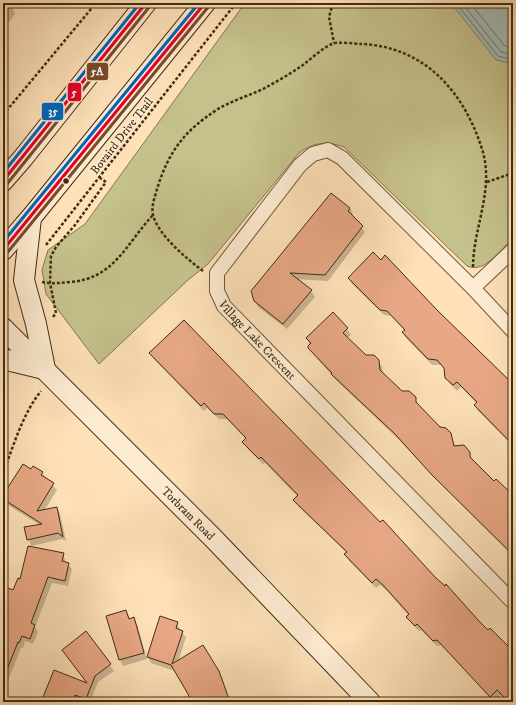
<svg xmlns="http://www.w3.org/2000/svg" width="516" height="705" viewBox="0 0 516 705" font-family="'IM FELL DW Pica',serif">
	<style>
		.green { fill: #c5c18b; stroke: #84764e }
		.water { fill: #a3bbb8; stroke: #7c8275 }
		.shadow { fill: #0003 }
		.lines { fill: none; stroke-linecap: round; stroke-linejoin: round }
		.shore { stroke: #727464; stroke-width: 1 }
		.building { fill: #e8a885; stroke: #422c11 }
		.street-casing { stroke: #71593b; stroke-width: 16 }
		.secondary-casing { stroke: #422c11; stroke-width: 22 }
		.path { stroke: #422c11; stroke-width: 2.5; stroke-dasharray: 3 2; stroke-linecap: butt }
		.street { stroke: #feecd2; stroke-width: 14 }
		.secondary { stroke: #feecd2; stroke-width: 20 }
		.bus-1-casing { stroke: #feecd2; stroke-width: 6 }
		.bus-2-casing { stroke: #feecd2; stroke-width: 6 }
		.bus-3-casing { stroke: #feecd2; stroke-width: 6 }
		.bus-1 { stroke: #e4002b; stroke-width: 3 }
		.bus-2 { stroke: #7a4b2a; stroke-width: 3 }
		.bus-3 { stroke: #0065bd; stroke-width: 3 }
		.bus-dot { fill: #422c11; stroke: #feecd2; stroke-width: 1.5 }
		.labels { text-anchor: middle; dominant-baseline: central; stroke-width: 3; stroke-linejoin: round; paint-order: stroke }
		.street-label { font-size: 12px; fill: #422c11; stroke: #feecd2 }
		.line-badge { stroke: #feecd2; stroke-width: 1.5 }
		.badge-label { font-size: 11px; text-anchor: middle; font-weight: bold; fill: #fff }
	</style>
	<rect width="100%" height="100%" fill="#fee1b9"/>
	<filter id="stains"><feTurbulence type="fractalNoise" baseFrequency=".005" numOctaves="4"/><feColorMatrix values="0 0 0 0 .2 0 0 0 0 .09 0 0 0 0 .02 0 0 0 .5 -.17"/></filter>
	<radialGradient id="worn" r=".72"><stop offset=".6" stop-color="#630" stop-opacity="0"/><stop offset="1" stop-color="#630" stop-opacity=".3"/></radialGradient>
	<path class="green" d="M245,3H513V238C501,249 485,274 467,266L344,147C326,141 314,142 299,153L208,264L188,280L99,364L46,294L42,270L48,250L85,224Z"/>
	<polygon class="water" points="451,3 513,3 513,64 496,60"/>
	<g class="shadow">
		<polygon points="3,3 17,3 13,9 15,14 3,29"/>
		<polygon points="350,208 353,214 351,216 365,232 328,281 296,279 311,291 315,297 287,329 258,307 255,300"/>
		<polygon points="349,278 436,311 513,387 513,446 478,411 475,405 477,404 461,387 457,391 450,384 446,377 446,370 441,365 432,365 406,338 403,333 405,331 391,316 384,315 352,284"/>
		<polygon points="332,314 347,329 351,335 347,338 366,356 378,361 382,367 383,374 401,392 415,398 418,407 440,428 450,434 456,447 469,452 473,461 494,482 513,497 513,556 436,479 399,440 336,380 313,354 307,338"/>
		<polygon points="151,353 380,523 488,631 513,652 513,702 508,702 501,695 494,702 442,645 437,646 421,630 419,631 411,623 408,617 409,616 387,591 380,585 376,588 349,561 345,555 347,553 298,506 294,500 298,497 265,463 263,464 247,448 244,442 247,440 227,419 219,419 207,408 204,411 154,359"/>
		<polygon points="31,470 42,473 57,490 44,511 57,508 60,514 66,541 62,539 31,546 26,528 40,525 6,504 3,499 3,497"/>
		<polygon points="63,554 66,563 72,569 68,586 52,583 35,627 38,632 33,644 25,641 23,648 21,648 5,688 8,692 3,702 3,596 6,588 14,591 21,580"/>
		<polygon points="126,611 130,619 133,618 137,624 147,659 123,666 120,660 107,616"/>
		<polygon points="177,623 180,631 186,637 178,662 203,646 222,678 230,702 192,702 189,694 175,671 151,663 148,657"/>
		<polygon points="86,633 114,671 98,682 90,702 47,702 44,697 88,684 63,650"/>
	</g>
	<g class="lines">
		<g class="shore">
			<polyline points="456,3 498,56 513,60"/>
			<polyline points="462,3 501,52 513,55"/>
			<polyline points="470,3 505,46 513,49"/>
		</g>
	</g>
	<g class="building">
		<polygon points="331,193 350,208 348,211 363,226 325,275 290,273 312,290 283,324 254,301 251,291"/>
		<polygon points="373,252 381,260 385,255 437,310 513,384 513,445 474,405 477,402 457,382 453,385 445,378 444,368 437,360 428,359 402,332 405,330 387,311 380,310 348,278"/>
		<polygon points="333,312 348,328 343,333 366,355 374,355 379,360 380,370 402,391 409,391 416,397 416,402 440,427 446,428 451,433 454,446 464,445 470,452 470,457 494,481 496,479 513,495 513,555 431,474 395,434 331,374 332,373 308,348 308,346 311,343 306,338"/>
		<polygon points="184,320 380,522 383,520 435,577 445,586 446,584 478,620 488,630 490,628 513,651 513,702 509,702 497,690 490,697 437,640 433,641 417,624 415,626 406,617 409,614 383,585 376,579 372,583 344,554 347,552 293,500 298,495 261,457 259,459 242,442 246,438 223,414 214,414 204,403 201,406 149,353"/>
		<polygon points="23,464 31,469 33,466 43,472 41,475 54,483 37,511 57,507 63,537 58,533 27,540 24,527 42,524 3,499 3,495"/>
		<polygon points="28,546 64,553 62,561 69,563 65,581 48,577 31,623 35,625 30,639 22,636 19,643 18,642 4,677 3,586 13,590 18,578 20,579"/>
		<polygon points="126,610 129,619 134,617 144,653 119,660 106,616"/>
		<polygon points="160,616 178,622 176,628 183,631 172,664 203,645 219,671 230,702 191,702 188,694 171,665 147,657"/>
		<polygon points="86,631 111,664 95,676 86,699 75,695 73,702 55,702 43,697 54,670 87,683 62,650"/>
	</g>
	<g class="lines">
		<g class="street-casing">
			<g id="street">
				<polyline points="473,288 513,250"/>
				<path id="s1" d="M513,331L473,288L342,158L328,150L313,154L300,165L217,273V291L224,306L513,602"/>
			</g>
		</g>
		<g class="secondary-casing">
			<g id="secondary">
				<polyline points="3,181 23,158 146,3"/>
				<polyline points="31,218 24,280 36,324 45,369"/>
				<polyline points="3,250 34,214 205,3"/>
				<path id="s2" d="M3,328L214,539L370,702"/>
				<polyline points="3,359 44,369"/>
			</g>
		</g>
		<g class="path">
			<polyline points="333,3 329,17 334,43"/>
			<polyline points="3,115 96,3"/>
			<polyline points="487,182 513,173"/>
			<polyline points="46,245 236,3"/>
			<path d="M203,271C187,259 158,235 153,215C151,206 155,197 157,189C169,151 184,131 218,109C231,101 248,96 263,89C276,82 290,74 303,65C312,58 321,49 332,44C339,41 354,44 362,44C425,47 464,92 482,149C495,189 473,228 473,267"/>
			<path d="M42,282C52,284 60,283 70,282C114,279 126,244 153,215"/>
			<polyline points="3,300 8,293"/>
			<polyline points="53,317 56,313 50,283 51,256 56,247 75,225 106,182 100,178"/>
			<path d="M3,473C14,445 22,415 41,391"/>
		</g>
		<use href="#street" class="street"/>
		<use href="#secondary" class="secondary"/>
		<g class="bus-1-casing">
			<g id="bus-1">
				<polyline points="3,181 146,3"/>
				<polyline points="3,250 205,3"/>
			</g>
		</g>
		<g class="bus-2-casing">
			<g id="bus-2">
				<polyline points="7,184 150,6"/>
				<polyline points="7,253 209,6"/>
			</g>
		</g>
		<g class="bus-3-casing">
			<g id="bus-3">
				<polyline points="3,173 140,3"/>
				<polyline points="3,242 199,3"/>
			</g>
		</g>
		<use href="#bus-1" class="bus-1"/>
		<use href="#bus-2" class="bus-2"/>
		<use href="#bus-3" class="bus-3"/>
	</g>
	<circle class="bus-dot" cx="66" cy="181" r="3.5"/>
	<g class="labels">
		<g class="street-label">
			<text transform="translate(122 136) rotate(-52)">Bovaird Drive Trail</text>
			<text stroke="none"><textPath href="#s1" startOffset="510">Village Lake Crescent</textPath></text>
			<text stroke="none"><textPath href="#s2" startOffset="262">Torbram Road</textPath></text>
		</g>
	</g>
	<g class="line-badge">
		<rect x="86" y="62" width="23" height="19" rx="4" fill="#7a4b2a"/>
		<rect x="67" y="82" width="15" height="20" rx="4" fill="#e4002b"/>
		<rect x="41" y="102" width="23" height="19" rx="4" fill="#0065bd"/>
	</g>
	<g class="badge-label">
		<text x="97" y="75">5A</text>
		<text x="74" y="96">5</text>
		<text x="53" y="115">35</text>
	</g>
	<rect width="516" height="705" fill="none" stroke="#fee1b9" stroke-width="16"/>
	<rect x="4" y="4" width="508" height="697" fill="none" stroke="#422c11" stroke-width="2"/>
	<rect x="8" y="8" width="500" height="689" fill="none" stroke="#422c11"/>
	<rect width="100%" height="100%" filter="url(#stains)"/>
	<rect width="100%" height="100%" fill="url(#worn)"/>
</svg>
